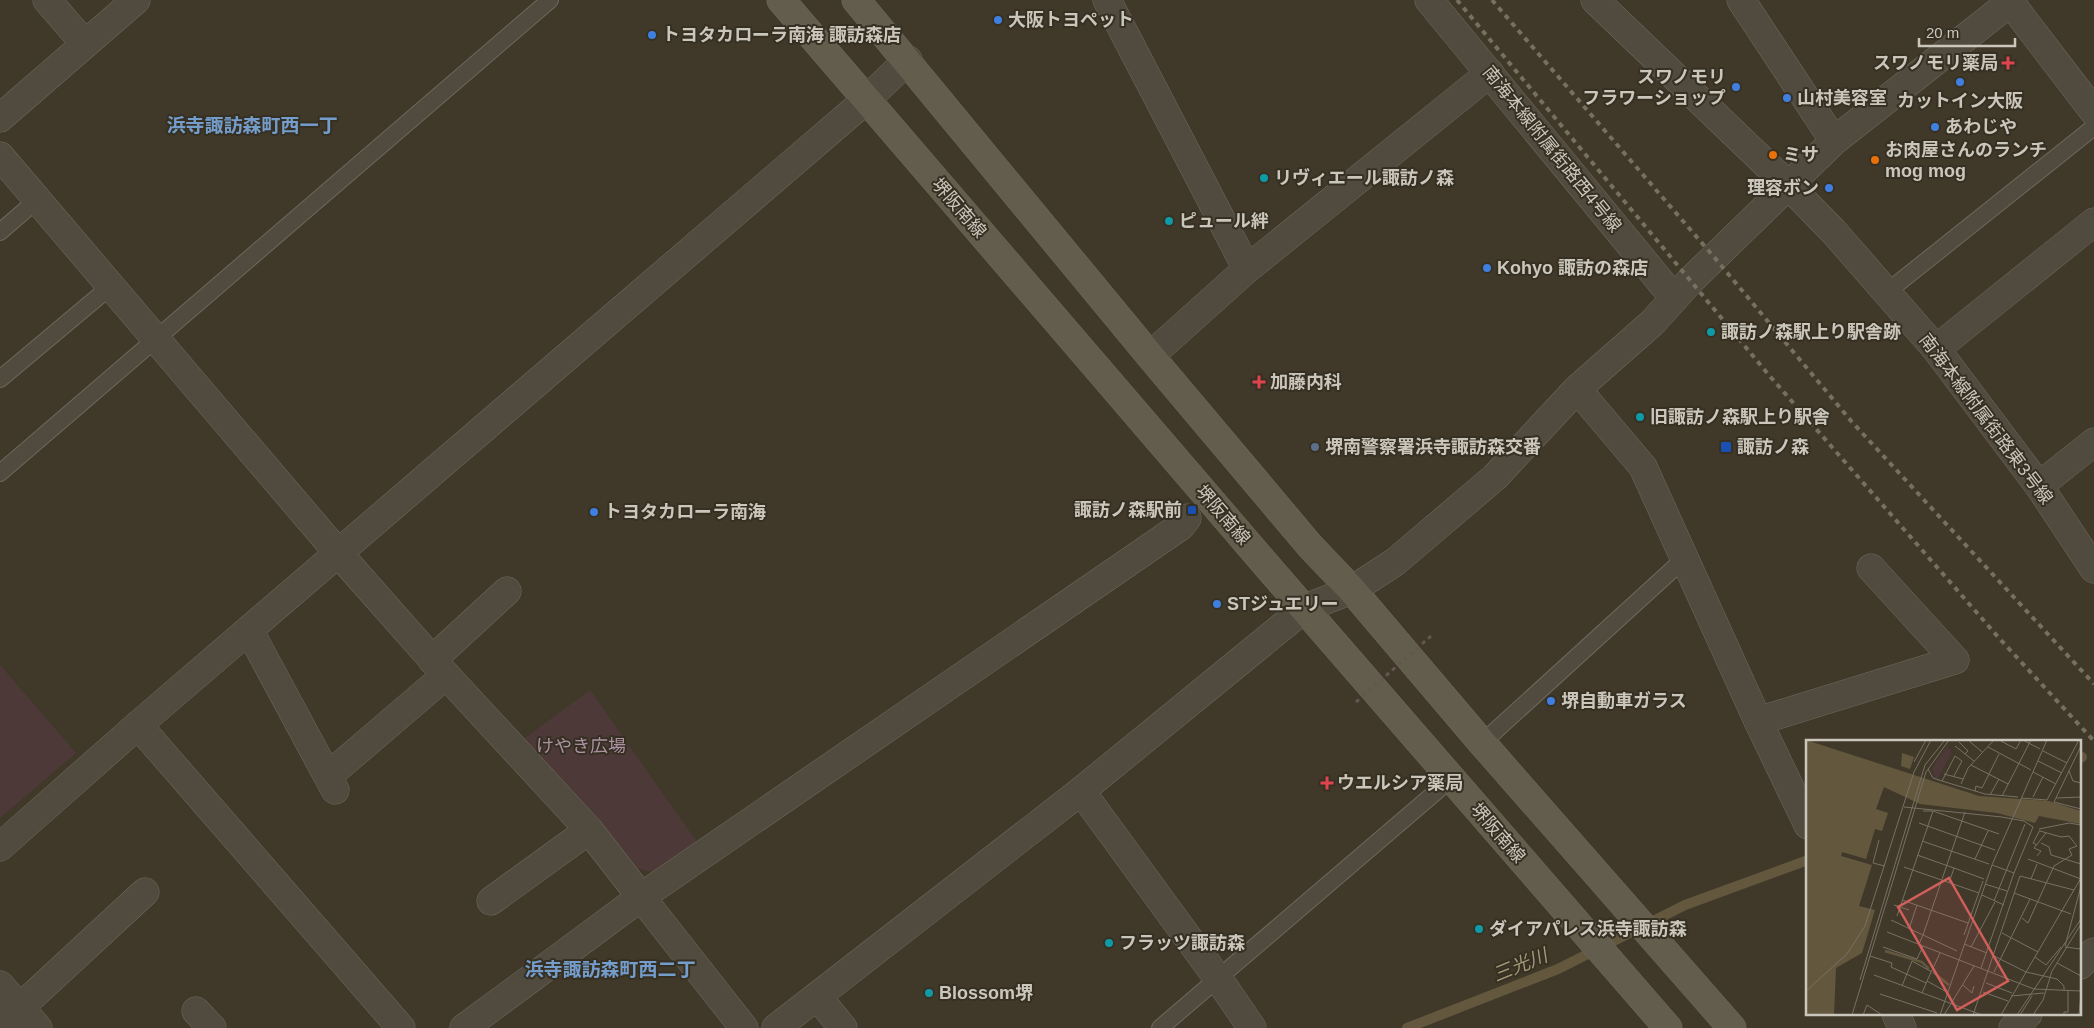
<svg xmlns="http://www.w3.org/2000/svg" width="2094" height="1028" viewBox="0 0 2094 1028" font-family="Helvetica,'Noto Sans JP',sans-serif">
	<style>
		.green { fill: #4c3938 }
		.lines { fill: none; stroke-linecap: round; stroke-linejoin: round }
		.stream { stroke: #63583e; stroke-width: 10 }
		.service-casing { stroke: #6e695c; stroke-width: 18 }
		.minor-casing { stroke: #6e695c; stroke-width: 29 }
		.secondary-casing { stroke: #6e695c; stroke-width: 29 }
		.service { stroke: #504b3e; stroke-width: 16 }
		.minor { stroke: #504b3e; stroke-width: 28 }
		.secondary { stroke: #635d4d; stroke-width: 28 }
		.rail { stroke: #777061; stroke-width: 4; stroke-dasharray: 5 5; stroke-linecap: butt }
		.path-bridge { stroke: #645651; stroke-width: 3; stroke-dasharray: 4 4; stroke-linecap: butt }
		.shop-dot { fill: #3f7fe0; stroke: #363023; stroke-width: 2 }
		.health-dot { fill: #e0444e; stroke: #363023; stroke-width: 2 }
		.food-dot { fill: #e8710a; stroke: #363023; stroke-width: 2 }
		.culture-dot { fill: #0f9aa8; stroke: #363023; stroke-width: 2 }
		.service-dot { fill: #5c6f8a; stroke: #363023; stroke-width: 2 }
		.transit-dot { fill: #1a4fb4; stroke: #363023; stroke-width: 2 }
		.labels { text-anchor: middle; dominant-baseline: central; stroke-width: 4; stroke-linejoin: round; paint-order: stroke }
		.poi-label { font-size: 18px; font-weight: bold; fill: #cac6bb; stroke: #363023; text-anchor: start }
		.street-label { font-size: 18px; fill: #cac6bb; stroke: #363023 }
		.park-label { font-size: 18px; fill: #ad91a4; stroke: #363023 }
		.neighbourhood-label { font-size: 19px; font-weight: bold; fill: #759dcb; stroke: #363023 }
		.water-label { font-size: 19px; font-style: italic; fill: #a59778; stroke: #363023 }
		.inset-river { fill: none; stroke: #63583e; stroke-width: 2.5 }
		.inset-road { fill: none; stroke: #777164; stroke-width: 1 }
		.view { fill: #d25f5b; fill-opacity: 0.15; stroke: #d25f5b; stroke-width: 2.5 }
		.inset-edge { fill: none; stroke: #cac6bb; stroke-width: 2.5 }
	</style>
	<rect width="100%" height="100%" fill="#40392a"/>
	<g class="green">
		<polygon points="0,665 76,753 0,818"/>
		<polygon points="590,690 697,842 655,873 637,868 572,793 521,741"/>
	</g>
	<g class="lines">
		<g class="stream">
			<polyline points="2080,758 2082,757"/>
			<polyline points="1407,1028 1558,969 1685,905 1808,860"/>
		</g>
		<g class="service-casing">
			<g id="service">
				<polyline points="0,232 37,200"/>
				<polyline points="1887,292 2094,127"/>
				<polyline points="0,379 111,286"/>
				<polyline points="0,473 550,0"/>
				<polyline points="1482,743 1684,559"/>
				<polyline points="1160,1028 1451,779"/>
			</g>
		</g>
		<g class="minor-casing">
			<g id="minor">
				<polyline points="47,0 85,44"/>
				<polyline points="1107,0 1247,269"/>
				<polyline points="1429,0 1674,298"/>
				<polyline points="1595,0 1788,185 1834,232 1936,349 2039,486 2094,569"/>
				<polyline points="1741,0 1834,141"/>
				<polyline points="2010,2 2094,112"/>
				<polyline points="0,118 136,0"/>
				<polyline points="0,156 339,554 446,675 589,830 641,897 1181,526 1187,518"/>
				<polyline points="1936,349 2094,222"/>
				<polyline points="1150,356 1247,269 1490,73"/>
				<polyline points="1577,389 1643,467 1758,721 1808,825"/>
				<polyline points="2039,486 2094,442"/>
				<polyline points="249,630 335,790"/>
				<polyline points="432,660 507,591"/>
				<polyline points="1758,721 1955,660 1871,568"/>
				<polyline points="138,725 401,1028"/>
				<polyline points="328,776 446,675"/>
				<polyline points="1081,791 1224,987 1252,1028"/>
				<polyline points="0,847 138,725 866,100 908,60"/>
				<polyline points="491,901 589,830"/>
				<polyline points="2080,965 2094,952"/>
				<polyline points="0,985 38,1028"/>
				<polyline points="817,996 843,1028"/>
				<polyline points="196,1011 212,1028"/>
				<polyline points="1896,1014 1902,1028"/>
				<polyline points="0,1026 145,892"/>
				<polyline points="464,1028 641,897 744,1028"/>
				<polyline points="776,1028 1081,791 1305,608 1352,590 1395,562 1495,477 1577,389 1652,323 1691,280 1834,141 2013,0"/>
				<polyline points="2013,1028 2028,1014"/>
			</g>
		</g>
		<g class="secondary-casing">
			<g id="secondary">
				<polyline points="781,0 1274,574 1668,1028"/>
				<polyline points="856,0 1150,356 1310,546 1352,590 1482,743 1732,1028"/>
			</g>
		</g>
		<use href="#service" class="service"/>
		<use href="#minor" class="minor"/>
		<use href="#secondary" class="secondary"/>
		<g class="rail">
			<polyline points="1457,0 1768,374 1999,638 2094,741"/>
			<polyline points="1492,0 1714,257 1852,422 2094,684"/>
		</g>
		<polyline class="path-bridge" points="1356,702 1431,636"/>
	</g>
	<g class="shop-dot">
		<circle cx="998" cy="20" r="5"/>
		<circle cx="652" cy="35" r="5"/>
		<circle cx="1960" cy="82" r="5"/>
		<circle cx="1736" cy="87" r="5"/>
		<circle cx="1787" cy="98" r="5"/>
		<circle cx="1935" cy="127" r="5"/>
		<circle cx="1829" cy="188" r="5"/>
		<circle cx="1487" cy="268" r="5"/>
		<circle cx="594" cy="512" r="5"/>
		<circle cx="1217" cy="604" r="5"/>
		<circle cx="1551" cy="701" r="5"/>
	</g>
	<g class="health-dot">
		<path d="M2005.5 55.5h5v5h5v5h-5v5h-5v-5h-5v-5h5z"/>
		<path d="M1256.5 374.5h5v5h5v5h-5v5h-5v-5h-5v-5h5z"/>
		<path d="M1324.5 775.5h5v5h5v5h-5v5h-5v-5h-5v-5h5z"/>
	</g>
	<g class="food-dot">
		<circle cx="1773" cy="155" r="5"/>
		<circle cx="1875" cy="160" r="5"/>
	</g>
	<g class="culture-dot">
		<circle cx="1264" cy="178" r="5"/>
		<circle cx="1169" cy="221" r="5"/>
		<circle cx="1711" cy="332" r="5"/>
		<circle cx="1640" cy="417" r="5"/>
		<circle cx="1479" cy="929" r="5"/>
		<circle cx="1109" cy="943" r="5"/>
		<circle cx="929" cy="993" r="5"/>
	</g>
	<circle class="service-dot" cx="1315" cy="447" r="5"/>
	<g class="transit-dot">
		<rect x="1720" y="441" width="12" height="12" rx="2.5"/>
		<rect x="1187" y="505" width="10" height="10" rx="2.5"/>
	</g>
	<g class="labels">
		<g class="poi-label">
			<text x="1008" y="20">大阪トヨペット</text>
			<text x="662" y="35">トヨタカローラ南海 諏訪森店</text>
			<text x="1998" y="63" text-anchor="end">スワノモリ薬局</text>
			<text x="1726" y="77" text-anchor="end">スワノモリ<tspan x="1726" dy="21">フラワーショップ</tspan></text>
			<text x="1797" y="98">山村美容室</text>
			<text x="1960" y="101" text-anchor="middle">カットイン大阪</text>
			<text x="1945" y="127">あわじや</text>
			<text x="1885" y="150">お肉屋さんのランチ<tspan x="1885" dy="21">mog mog</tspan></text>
			<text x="1783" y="155">ミサ</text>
			<text x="1274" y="178">リヴィエール諏訪ノ森</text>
			<text x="1819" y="188" text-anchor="end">理容ボン</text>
			<text x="1179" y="221">ピュール絆</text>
			<text x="1497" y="268">Kohyo 諏訪の森店</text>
			<text x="1721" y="332">諏訪ノ森駅上り駅舎跡</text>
			<text x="1270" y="382">加藤内科</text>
			<text x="1650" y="417">旧諏訪ノ森駅上り駅舎</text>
			<text x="1325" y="447">堺南警察署浜寺諏訪森交番</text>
			<text x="1737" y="447">諏訪ノ森</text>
			<text x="1182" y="510" text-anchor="end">諏訪ノ森駅前</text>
			<text x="604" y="512">トヨタカローラ南海</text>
			<text x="1227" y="604">STジュエリー</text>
			<text x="1561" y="701">堺自動車ガラス</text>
			<text x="1337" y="783">ウエルシア薬局</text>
			<text x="1489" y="929">ダイアパレス浜寺諏訪森</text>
			<text x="1119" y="943">フラッツ諏訪森</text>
			<text x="939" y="993">Blossom堺</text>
		</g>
		<g class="street-label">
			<text transform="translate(1552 149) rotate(51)">南海本線附属街路西4号線</text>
			<text transform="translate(959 208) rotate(49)">堺阪南線</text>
			<text transform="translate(1986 419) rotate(53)">南海本線附属街路東3号線</text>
			<text transform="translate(1223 515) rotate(49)">堺阪南線</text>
			<text transform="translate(1498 833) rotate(49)">堺阪南線</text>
		</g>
		<g class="park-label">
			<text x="581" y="746">けやき広場</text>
		</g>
		<g class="neighbourhood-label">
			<text x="252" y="125">浜寺諏訪森町西一丁</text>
			<text x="610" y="969">浜寺諏訪森町西二丁</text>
		</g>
		<g class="water-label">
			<text transform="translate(1520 965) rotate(-22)">三光川</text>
		</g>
	</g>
	<g transform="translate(1806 740)">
		<rect width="275" height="275" fill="#40392a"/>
		<path d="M141,6L146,13L132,38H129L126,28Z" fill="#4c3938"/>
		<path d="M0,0L173,56L243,61L275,71V84L233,76L229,83L191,73L114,64L78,47L70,69L82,73L76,91L69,89L60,119L36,112L35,116L66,125L53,166L69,170L56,213L30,228L28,275H0ZM96,13L108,17L104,29L95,26Z" fill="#63583e"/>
		<path class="inset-river" d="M79,211L116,222L123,229M127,232L143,245"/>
		<path class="inset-road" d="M162,0L176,12M193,0L210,9L215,0M217,0L234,9M153,2L162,11L159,14M149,6L168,21M275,6L248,62L275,69M182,7L225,30M237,11L261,23M232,21L256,33M108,22L120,0M165,25L202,44M122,29L127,38L136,41L179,54L212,57M263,31L267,41L275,43M227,32L250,44M138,34L157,39M136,41L149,16L156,21L148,36M155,44L162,28L188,0M169,51L170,46L176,48L193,14M184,55L193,39M196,56L225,0M227,57L237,37M215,58L241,60L273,0M250,58L275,57M98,67L196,77L218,81L227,87L208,133L175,228M117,71H127L193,94M113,83L189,110M233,89L263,83L275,85M73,100L67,123L79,126M116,101L183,124M235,103L243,107L245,115L275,124M231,105L227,103L234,90M111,115L148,128L143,143M231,116L235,111L228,108L240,93M169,119L182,91M222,119L275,139M186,125L208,133M98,127L173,153M148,128L178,139M225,139L231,124M179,144L201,151M208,153L265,174M176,155L198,165M96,160L162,183M188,161L219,84M88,165L103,170M91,176L127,71M216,178L222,183L248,126L266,115L263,109L271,106L263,96L255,97L234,91M85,180L117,195L113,204M103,189L111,165M81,192L228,249L275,251M196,193L232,212M158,195L177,141M158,204L181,213M259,206L275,146M77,207L111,219L117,206M165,207L189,162M259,207L275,209M151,211L117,195L159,72M64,216L86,223L85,227L120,243M188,216L220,232L251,239L258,246V251M229,217L240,225L255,207M251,223L275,236M188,232L224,159M68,235L176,275M54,240L119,25L139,0M121,241L134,213M180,243L206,253M157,245L166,253L168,246M96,246L106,221L126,232M0,251L41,214L59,186L108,32L125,0M177,252L202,261M116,253L121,241L139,251M74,254L131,273M205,256L238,253M273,274L275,254M46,275L120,32L143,0M57,275L61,265L76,275M134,275L186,125L241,0M138,275L168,226M167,275L214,136L268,150M195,275L275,138M211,275L275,179M214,275L226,256M227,275L237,260L246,231L275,184M258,275V272H262V251"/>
		<path class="view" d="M143,138L202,241L151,270L92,167Z"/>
		<rect width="275" height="275" class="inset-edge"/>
	</g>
	<path d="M1919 38v8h96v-8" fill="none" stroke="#cac6bb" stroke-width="2.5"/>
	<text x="1926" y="38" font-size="15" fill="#cac6bb" stroke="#363023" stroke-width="4" paint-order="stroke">20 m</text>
</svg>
